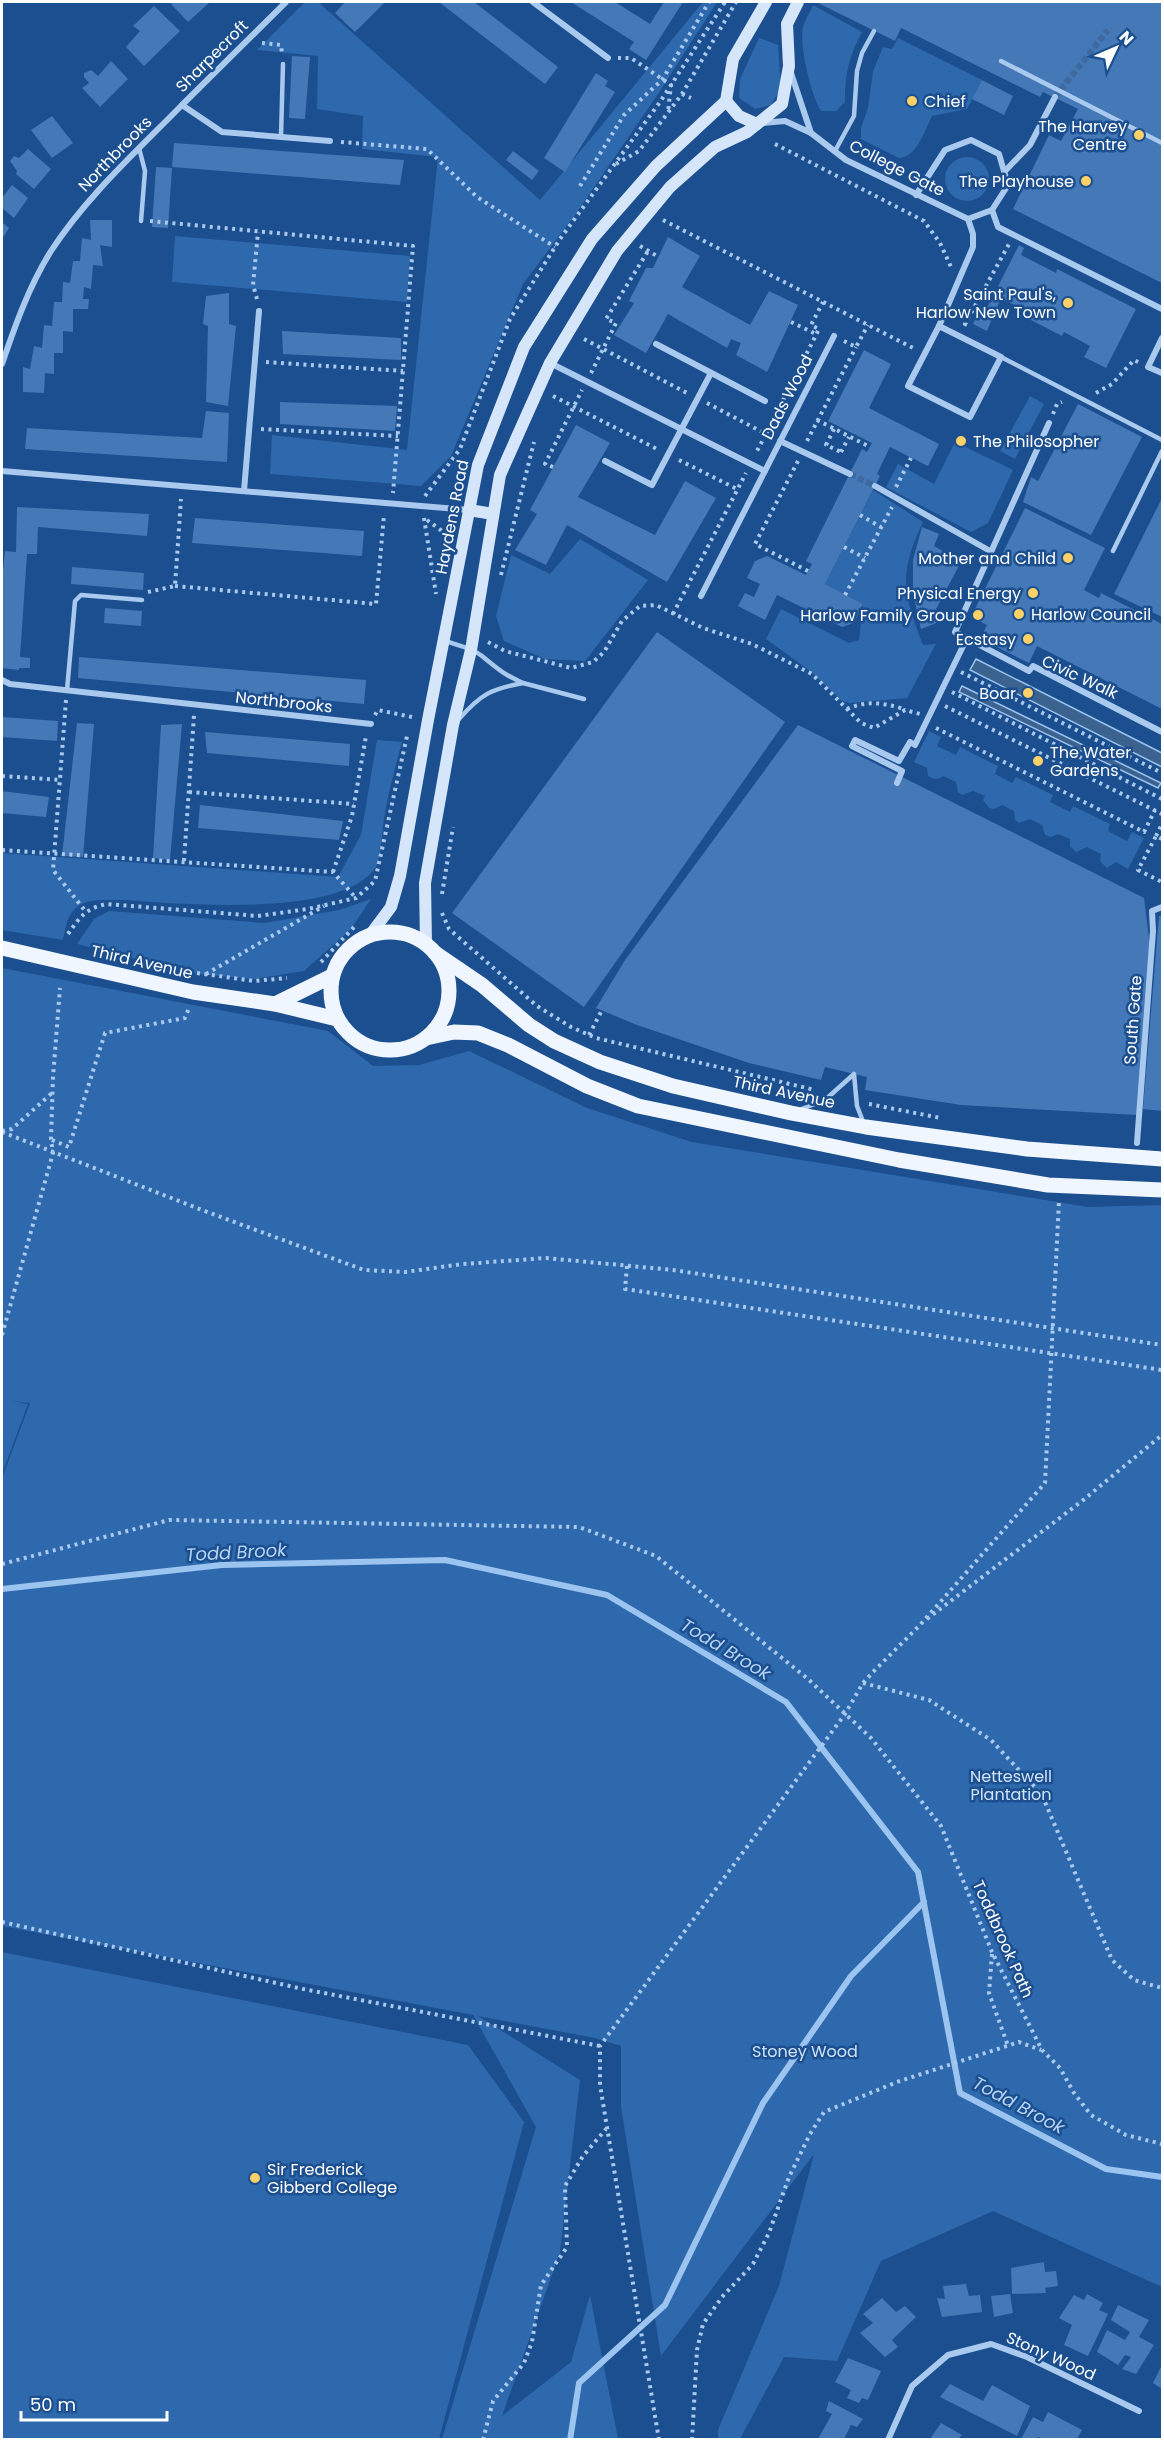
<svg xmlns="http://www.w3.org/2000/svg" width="1164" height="2441" viewBox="0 0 1164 2441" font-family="Poppins,sans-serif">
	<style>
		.green { fill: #2e69ad }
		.water { fill: #3c6290; stroke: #9cc4f0; stroke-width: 1.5 }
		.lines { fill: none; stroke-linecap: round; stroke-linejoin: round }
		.stream { stroke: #9cc4f0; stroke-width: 6 }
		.building { fill: #4478b7 }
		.street-tunnel { stroke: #3d69a0; stroke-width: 6; stroke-dasharray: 6 3; stroke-linecap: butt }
		.path { stroke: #a9c9ee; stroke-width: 4; stroke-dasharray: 3 4.5; stroke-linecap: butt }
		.lane { stroke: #a9c9ee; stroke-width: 4.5 }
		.street { stroke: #a9c9ee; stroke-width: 6 }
		.secondary { stroke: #d6e6fa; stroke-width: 12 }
		.primary { stroke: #f0f6ff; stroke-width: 15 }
		.poi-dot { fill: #ffd166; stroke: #1b4f8f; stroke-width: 2 }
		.labels { text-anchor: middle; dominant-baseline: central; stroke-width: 5; stroke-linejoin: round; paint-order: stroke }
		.street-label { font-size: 16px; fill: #fff; stroke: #1b4f8f }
		.poi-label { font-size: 16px; fill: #fff; stroke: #1b4f8f; text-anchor: end }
		.park-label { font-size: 16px; fill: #cfe3fa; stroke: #1b4f8f }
		.water-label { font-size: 18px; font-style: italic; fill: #b5d3f5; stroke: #1b4f8f }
	</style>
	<rect width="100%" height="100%" fill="#1b4f8f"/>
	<g class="green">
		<polygon points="305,2 318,2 540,200 703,2 717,2 660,91 575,215 523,284 451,456 421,486 270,474 272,435 407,450 438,157 362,149 363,116 317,109 318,56 257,50"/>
		<path d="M813,5L862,32C849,57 845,73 845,102L836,111H821C811,95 799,46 803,27C805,20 810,12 813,5Z"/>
		<polygon points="759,38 778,45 781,88 771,105 755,109 739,98 740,79"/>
		<path d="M898,38L982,80L967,109L932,116C925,130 917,157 899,158L861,139V128L868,108L873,71L883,47L892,49Z"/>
		<circle cx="967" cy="179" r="22"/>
		<polygon points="175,236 410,256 407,302 172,282"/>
		<polygon points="1030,396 1044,404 1015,459 1000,451"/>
		<polygon points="955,442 1013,470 988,523 971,532 886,487 898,464 934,484"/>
		<path d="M873,490L923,522C898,575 903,593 923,645L936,644L907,698L850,703L842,701L809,670L766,639L781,609L849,643L859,640L863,604L825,584Z"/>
		<polygon points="580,539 648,580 585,661 545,659 504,641 496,616 511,555 550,574"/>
		<path d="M929,731L941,737L937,746L956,755L960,747L998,766L995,774L1012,783L1016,777L1053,795L1050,802L1070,812L1073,806L1110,824L1108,831L1127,841L1132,832L1144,838L1128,869L1116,862L1107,868L1100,861L1101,854L1087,847L1076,852L1070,846V839L1058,834L1051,837L1045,835L1042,825L1030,819L1019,823L1015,820L1014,811L1002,805L994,809L989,808L983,800L985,796L973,791L962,795L958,792L956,782L943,776C938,780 934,780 928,776L927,768L914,762Z"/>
		<path d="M377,740L402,742C396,765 389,789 385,813C382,826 382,857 376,867C345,915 203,905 152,902C136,901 93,896 80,905C67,913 66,926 63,940L2,930V853L338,877L361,835Z"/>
		<polygon points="371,899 351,929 304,971 254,979 198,974 77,944 94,919 109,911 265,923 339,910"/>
		<polygon points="2,968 328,1031 373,1066 419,1065 469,1051 587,1108 692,1142 1088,1207 1162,1205 1162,2287 993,2211 881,2261 837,2361 784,2357 740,2439 718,2439 718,2430 779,2286 814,2154 661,2356 621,2107 621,2046 595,2038 478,2016 580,2080 560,2252 502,2416 571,2362 590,2295 618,2439 442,2439 536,2127 473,2015 2,1926 2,1478 30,1403 12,1401 28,1404 2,1474"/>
		<polygon points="2,1952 468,2045 524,2122 439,2439 2,2439"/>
	</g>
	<g class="water">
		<polygon points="976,659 1162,753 1162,767 970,670"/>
		<polygon points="962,686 1161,783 1158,788 959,692"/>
	</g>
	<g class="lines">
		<g class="stream">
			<polyline points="2,1589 222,1565 445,1560 607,1595 786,1702 918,1872 960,2093 1106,2169 1162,2177"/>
			<polyline points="570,2440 579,2383 665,2305 763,2103 851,1976 924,1902"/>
		</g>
	</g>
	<g class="building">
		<polygon points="173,2 210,2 188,22 171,4"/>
		<polygon points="345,2 385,2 355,32 335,13"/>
		<polygon points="439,2 474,2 558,67 545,84"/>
		<polygon points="571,2 615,2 650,24 664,2 683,2 646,60 629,49 634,42"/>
		<polygon points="816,2 1162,2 1162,283 1013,209 1049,135 1061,141 1078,109 1043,92 1040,97 901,28 895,41"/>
		<polygon points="154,6 180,31 144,66 126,47 140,31 133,26"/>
		<polygon points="292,56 310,57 305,119 289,118"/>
		<polygon points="111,61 128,79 100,107 82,88 89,83 84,77 84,73 91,70 98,76"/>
		<polygon points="596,73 608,81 605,86 615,92 565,172 544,158"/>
		<polygon points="982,80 1013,96 1004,115 972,99"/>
		<polygon points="52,116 73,143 52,158 31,130"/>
		<polygon points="174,143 404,160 400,185 172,167"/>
		<polygon points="28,149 51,169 34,189 16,174 17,171 10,161 14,156 19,158"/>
		<polygon points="513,151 539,171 532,180 506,160"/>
		<polygon points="156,167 172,168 168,228 152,227"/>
		<polygon points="12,185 28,198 14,218 2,208 2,198"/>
		<polygon points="90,220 112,220 112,247 100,245 103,266 93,265 91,289 84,287 83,299 89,299 88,309 73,309 73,332 63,331 63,353 54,353 54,374 45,373 44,393 23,392 23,367 30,369 34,346 42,348 44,325 52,326 54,302 62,302 63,282 70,283 73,261 80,261 82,238 91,240"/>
		<polygon points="2,222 9,228 2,239"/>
		<polygon points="668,237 700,256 682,287 750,325 769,291 798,305 767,372 736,355 741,343 731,339 727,348 668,314 646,353 614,335 634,303 629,301 646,268 653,268"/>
		<polygon points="1019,245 1024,248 1021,255 1056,273 1057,269 1136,309 1106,368 1084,357 1090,346 1064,332 1062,336 1027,318 1029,313 1001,298 987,331 973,324 980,309 985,312"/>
		<polygon points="229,293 229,324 236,326 228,406 206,402 208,326 203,324 206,296"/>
		<polygon points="282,331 401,338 401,360 283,354"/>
		<polygon points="864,350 891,364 869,408 939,444 928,466 890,447 877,474 880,476 825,584 863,604 854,623 842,627 777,595 765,620 738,606 745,593 754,597 760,584 747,578 755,561 767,556 806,575 812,564 806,561 862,449 867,452 872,443 828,421"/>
		<polygon points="280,402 397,406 395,431 280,424"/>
		<polygon points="1078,404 1142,437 1091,535 1023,502 1031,477 1038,481"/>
		<polygon points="206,411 229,413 227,462 25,449 27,428 202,438"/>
		<polygon points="576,425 610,443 578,497 655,535 685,481 716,498 667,582 567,525 546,565 515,550 537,514 530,510"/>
		<polygon points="1162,498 1162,617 1114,594"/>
		<polygon points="17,507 149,514 147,536 38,527 37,554 27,554 20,657 30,658 30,668 19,668 19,670 2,668 3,570 5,551 16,552"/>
		<polygon points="1025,508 1105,548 1084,590 1099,598 1101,593 1162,624 1162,709 1037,646 1029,663 980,639 987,625 971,617"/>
		<polygon points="195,518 364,531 362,556 192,543"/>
		<polygon points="922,527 939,534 934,546 961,562 935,611 939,622 921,629 913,593 913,560"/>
		<polygon points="72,567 144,573 143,590 71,584"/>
		<polygon points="105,608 142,611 141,626 104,623"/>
		<polygon points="657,632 785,722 584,1007 452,913"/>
		<polygon points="79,657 366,680 364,704 78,678"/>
		<polygon points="2,717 58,721 57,741 2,737"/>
		<polygon points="77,723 94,724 83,857 62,856"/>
		<polygon points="182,724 170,860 153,858 161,725"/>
		<polygon points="798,725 1144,898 1150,946 1137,1115 961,1105 865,1090 867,1077 825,1067 821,1080 749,1063 637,1025 596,1008 625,960"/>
		<polygon points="205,732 350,744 349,766 207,753"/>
		<polygon points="2,791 49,797 46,817 2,813"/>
		<polygon points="200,805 343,821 339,840 198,828"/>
		<polygon points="1159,916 1162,916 1162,1111 1143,1109"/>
		<polygon points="1044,2262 1045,2272 1056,2271 1058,2286 1045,2288 1046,2293 1012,2294 1011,2268"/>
		<polygon points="966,2284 969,2296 980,2295 982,2312 942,2317 937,2298 945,2299 943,2286"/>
		<polygon points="1010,2294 1013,2313 994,2317 991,2296"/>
		<polygon points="1087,2294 1103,2303 1099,2310 1108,2314 1088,2356 1064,2345 1072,2325 1059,2318 1074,2295 1084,2300"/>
		<polygon points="882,2298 896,2312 905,2306 916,2317 892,2340 898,2347 885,2357 860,2333 873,2323 863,2314"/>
		<polygon points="1118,2305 1149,2320 1139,2337 1154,2345 1136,2374 1122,2369 1131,2357 1125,2355 1118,2365 1097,2352 1107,2330 1125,2340 1130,2332 1111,2320"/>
		<polygon points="848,2358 881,2371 868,2400 862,2398 859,2403 847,2398 851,2390 835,2382"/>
		<polygon points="1162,2365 1162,2389 1153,2383"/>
		<polygon points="950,2384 983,2401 992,2385 1030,2406 1017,2436 940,2397"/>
		<polygon points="829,2401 863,2419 857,2427 851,2425 844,2439 818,2439 832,2414 826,2411"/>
		<polygon points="1048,2412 1082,2430 1077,2439 1043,2439 1038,2437 1037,2439 1021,2439 1033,2417 1043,2422"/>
		<polygon points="941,2423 962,2435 958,2439 930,2439"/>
	</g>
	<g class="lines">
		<g class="street-tunnel">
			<polyline points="1055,97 1108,30"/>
			<polyline points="850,474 875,486"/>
		</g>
		<g class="path">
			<polyline points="262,43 281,45 282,54"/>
			<polyline points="618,58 631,58 671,85 668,112"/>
			<polyline points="682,94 691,98"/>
			<polyline points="341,142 427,149 477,197 555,247"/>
			<polyline points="775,144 924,221 940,243 951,267"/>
			<polyline points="616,164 639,151 682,94 736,2"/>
			<polyline points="580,186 624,115 662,80 709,2"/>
			<polyline points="663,220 915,349"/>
			<polyline points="150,221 413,246 393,493"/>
			<polyline points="640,246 657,256"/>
			<polyline points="257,299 253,285 258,232"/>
			<polyline points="791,322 816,334"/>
			<polyline points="967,325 965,324 1009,244"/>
			<polyline points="584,339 687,393"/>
			<polyline points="844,341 856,347 868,325"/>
			<polyline points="266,362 403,371"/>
			<polyline points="591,373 616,323 606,319 648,251"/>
			<polyline points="1096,393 1112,384 1134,360 1140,363"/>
			<polyline points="553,396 659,450"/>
			<polyline points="707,403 766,434 756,453"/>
			<polyline points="1053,414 1057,404 1062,402"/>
			<polyline points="817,420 870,447"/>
			<polyline points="261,429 398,436"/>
			<polyline points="834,429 826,445 841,452"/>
			<polyline points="766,434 819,329 811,325 823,302"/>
			<polyline points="807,441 856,347"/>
			<polyline points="841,452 849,437"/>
			<polyline points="679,460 739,490"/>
			<polyline points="798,461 755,544 808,571"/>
			<polyline points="553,467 545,464 582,390"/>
			<polyline points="896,487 911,458"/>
			<polyline points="425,496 460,449 510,319 560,239 660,102 725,2"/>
			<polyline points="860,515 881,527"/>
			<polyline points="424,518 436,594"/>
			<polyline points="427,520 446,534 447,539"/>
			<polyline points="844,547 865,558"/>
			<polyline points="501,575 534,442"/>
			<polyline points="175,586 376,604 384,515"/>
			<polyline points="148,592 175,586 181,499"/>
			<polyline points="845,595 892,507"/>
			<polyline points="673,614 746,473"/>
			<polyline points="488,642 505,651 571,668 593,662 604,652 622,621 640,606 656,605 703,628 752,644 812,674 861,723 874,728 905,710 920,714"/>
			<polyline points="961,672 1162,773"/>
			<polyline points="952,692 1162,799"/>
			<polyline points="66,700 53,870 86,912"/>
			<polyline points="945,706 1162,814"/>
			<path d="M847,709C867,700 884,703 904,709"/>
			<polyline points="375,715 378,710 412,717"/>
			<polyline points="936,728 1144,832 1155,810"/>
			<polyline points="2,776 61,780"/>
			<polyline points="189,792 354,804"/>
			<polyline points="1156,836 1162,824"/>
			<polyline points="1162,839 1156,836 1138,870 1162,882"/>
			<polyline points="2,850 333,872 355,897"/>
			<polyline points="184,861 194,715"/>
			<polyline points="333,872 352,816 366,736"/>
			<polyline points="442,894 453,827"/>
			<polyline points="442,913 449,929 537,1006 571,1027 596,1038 815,1090"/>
			<path d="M68,934C80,917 85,909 106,904L258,916L308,909L356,898L375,881L407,736"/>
			<polyline points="321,962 357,924"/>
			<polyline points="197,973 254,981 287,978"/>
			<polyline points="206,974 324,906"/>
			<polyline points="589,1035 602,1010"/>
			<polyline points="869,1104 941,1118"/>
			<polyline points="2,1131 12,1129 53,1092"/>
			<polyline points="2,1132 202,1210 364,1270 405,1272 463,1264 546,1258 673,1270 1162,1345"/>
			<polyline points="52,1140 69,1147 105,1033 185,1018 189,1008"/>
			<polyline points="627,1266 625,1289 1162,1370"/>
			<polyline points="2,1335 53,1153 51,1139 53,1077 60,988"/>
			<polyline points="2,1564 169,1520 579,1527 656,1556 808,1679 871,1738 941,1826 992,1952 1042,2050 1060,2068 1074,2093 1091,2115 1126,2135 1162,2144"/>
			<polyline points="927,1619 1082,1501 1162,1435"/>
			<polyline points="863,1683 929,1700 991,1740 1042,1795 1112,1960 1134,1980 1162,1988"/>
			<polyline points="2,1922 303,1989 600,2046"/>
			<polyline points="992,1954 989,1993 1008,2046"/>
			<polyline points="483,2440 493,2401 524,2363 532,2342 541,2285 567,2247 565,2186 583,2156 606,2129"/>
			<polyline points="659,2440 600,2085 600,2046 845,1714 863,1683 873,1672 920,1625 1045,1483 1059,1201"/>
			<polyline points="692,2440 697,2350 703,2324 722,2297 753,2264 769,2233 789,2177 810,2134 824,2112 897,2082 1019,2042 1041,2050"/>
		</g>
		<g class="lane">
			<polyline points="1001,61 1162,143"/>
			<polyline points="281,136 283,64"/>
			<polyline points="139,148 145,171 141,221"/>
			<polyline points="835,151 854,116 857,71 862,53 874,31"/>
			<polyline points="1001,357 1162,440"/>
			<polyline points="1113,551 1162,451"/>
			<path d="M445,641C457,645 472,648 482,656C498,669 503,674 523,683C491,689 481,694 459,719"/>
			<polyline points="523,683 584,699"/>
			<polyline points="67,690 75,601 81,595 142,600"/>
			<polyline points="799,1110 825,1100 854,1074 857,1106 864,1124"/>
		</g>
		<g class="street">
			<polyline points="533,2 608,58"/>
			<polyline points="182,105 286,2"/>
			<polyline points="762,123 785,121 811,133 791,73"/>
			<polyline points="811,133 846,160 968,219 973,234 973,247 939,326"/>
			<polyline points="1005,171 1030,145 1055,97"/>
			<polyline points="916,195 945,150 971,140 999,154 1008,185 992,210 968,219"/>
			<polyline points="992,210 998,227 1162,309"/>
			<polygon points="939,326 1001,357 970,417 908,386"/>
			<polyline points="1162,338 1148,367 1162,373"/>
			<polyline points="656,344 765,401"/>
			<polyline points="550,363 765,471"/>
			<path d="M2,364C15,326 29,286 51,251C87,196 136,152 182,105L222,132L330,141"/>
			<polyline points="1049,423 955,632 1029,671 1033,666 1162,732"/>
			<polyline points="780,441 850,474"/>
			<polyline points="605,461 652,485 711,373"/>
			<polyline points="2,471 469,510"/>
			<polyline points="875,486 990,551"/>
			<polyline points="244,491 259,311"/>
			<polyline points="701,596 834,336"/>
			<polyline points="2,680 10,684 371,724"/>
			<polyline points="897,783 902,771 852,746 855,740 899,761 910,742 915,745 967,638"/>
			<polyline points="1137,1143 1153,931 1152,911 1162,907"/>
			<polyline points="888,2440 912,2386 948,2355 991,2344 1027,2357 1139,2411"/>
		</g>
		<g class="secondary">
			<polyline points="726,101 739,116 757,124"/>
			<polyline points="469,510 493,514"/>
			<polyline points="370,935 391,907 400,876 428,720 478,465 524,347 592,239 656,166 726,101 733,59 766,2"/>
			<polyline points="426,944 425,883 453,725 471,650 500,475 550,363 617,251 670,187 715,147 747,132 782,104 789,66 787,24 798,2"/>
		</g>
		<g class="primary">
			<circle cx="390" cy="991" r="59"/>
			<polyline points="2,948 193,992 275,1004 337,1019"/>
			<polyline points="435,953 482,985 529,1025 554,1041 600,1062 673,1086 791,1113 866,1127 1027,1149 1162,1159"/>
			<polyline points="275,1004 332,976"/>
			<polyline points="426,1038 454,1032 478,1033 508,1045 587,1086 638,1106 899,1160 1048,1185 1162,1190"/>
		</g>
	</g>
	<g class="poi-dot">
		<circle cx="912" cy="101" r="6"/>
		<circle cx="1139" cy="135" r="6"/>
		<circle cx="1086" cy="181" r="6"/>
		<circle cx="1068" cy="303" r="6"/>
		<circle cx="961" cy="441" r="6"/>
		<circle cx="1068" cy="558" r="6"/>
		<circle cx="1033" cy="593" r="6"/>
		<circle cx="1019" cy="614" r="6"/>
		<circle cx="978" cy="615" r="6"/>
		<circle cx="1028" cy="639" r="6"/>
		<circle cx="1028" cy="693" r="6"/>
		<circle cx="1038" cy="761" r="6"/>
		<circle cx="255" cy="2178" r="6"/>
	</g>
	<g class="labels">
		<g class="street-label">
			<text transform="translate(212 56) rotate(-45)">Sharpecroft</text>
			<text transform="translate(115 154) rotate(-46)">Northbrooks</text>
			<text transform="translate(897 168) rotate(27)">College Gate</text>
			<text transform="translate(787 397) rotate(-63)">Dads Wood</text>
			<text transform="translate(452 517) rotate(-79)">Haydens Road</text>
			<text transform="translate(1080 677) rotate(25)">Civic Walk</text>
			<text transform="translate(284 702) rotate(6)">Northbrooks</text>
			<text transform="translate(142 962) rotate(13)">Third Avenue</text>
			<text transform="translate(1133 1020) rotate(-86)">South Gate</text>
			<text transform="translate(784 1092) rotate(12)">Third Avenue</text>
			<text transform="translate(1003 1939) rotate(66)">Toddbrook Path</text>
			<text transform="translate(1051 2356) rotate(24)">Stony Wood</text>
		</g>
		<g class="poi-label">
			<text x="924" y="101" text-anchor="start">Chief</text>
			<text x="1127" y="126">The Harvey<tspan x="1127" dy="18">Centre</tspan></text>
			<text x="1074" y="181">The Playhouse</text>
			<text x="1056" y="294">Saint Paul's,<tspan x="1056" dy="18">Harlow New Town</tspan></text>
			<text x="973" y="441" text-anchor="start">The Philosopher</text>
			<text x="1056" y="558">Mother and Child</text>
			<text x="1021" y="593">Physical Energy</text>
			<text x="1031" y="614" text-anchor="start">Harlow Council</text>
			<text x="966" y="615">Harlow Family Group</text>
			<text x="1016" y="639">Ecstasy</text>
			<text x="1016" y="693">Boar</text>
			<text x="1050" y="752" text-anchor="start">The Water<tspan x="1050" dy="18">Gardens</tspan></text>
			<text x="267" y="2169" text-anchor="start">Sir Frederick<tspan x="267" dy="18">Gibberd College</tspan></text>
		</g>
		<g class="park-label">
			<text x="1011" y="1776">Netteswell<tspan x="1011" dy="18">Plantation</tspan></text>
			<text x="805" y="2051">Stoney Wood</text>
		</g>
		<g class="water-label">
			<text transform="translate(236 1552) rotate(-3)">Todd Brook</text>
			<text transform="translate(726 1649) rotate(31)">Todd Brook</text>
			<text transform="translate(1019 2105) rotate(28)">Todd Brook</text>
		</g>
	</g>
	<rect width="1164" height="2441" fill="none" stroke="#ffffff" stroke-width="6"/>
	<g transform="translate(1116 48) rotate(46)" stroke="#1b4f8f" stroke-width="4.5" paint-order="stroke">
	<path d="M0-4.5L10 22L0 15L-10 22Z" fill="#ffffff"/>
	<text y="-9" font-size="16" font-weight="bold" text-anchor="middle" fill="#ffffff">N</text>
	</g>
	<path d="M21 2411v9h146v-9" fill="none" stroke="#ffffff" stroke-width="3"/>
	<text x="30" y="2411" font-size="18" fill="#ffffff" stroke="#1b4f8f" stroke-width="4.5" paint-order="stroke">50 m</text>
</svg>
